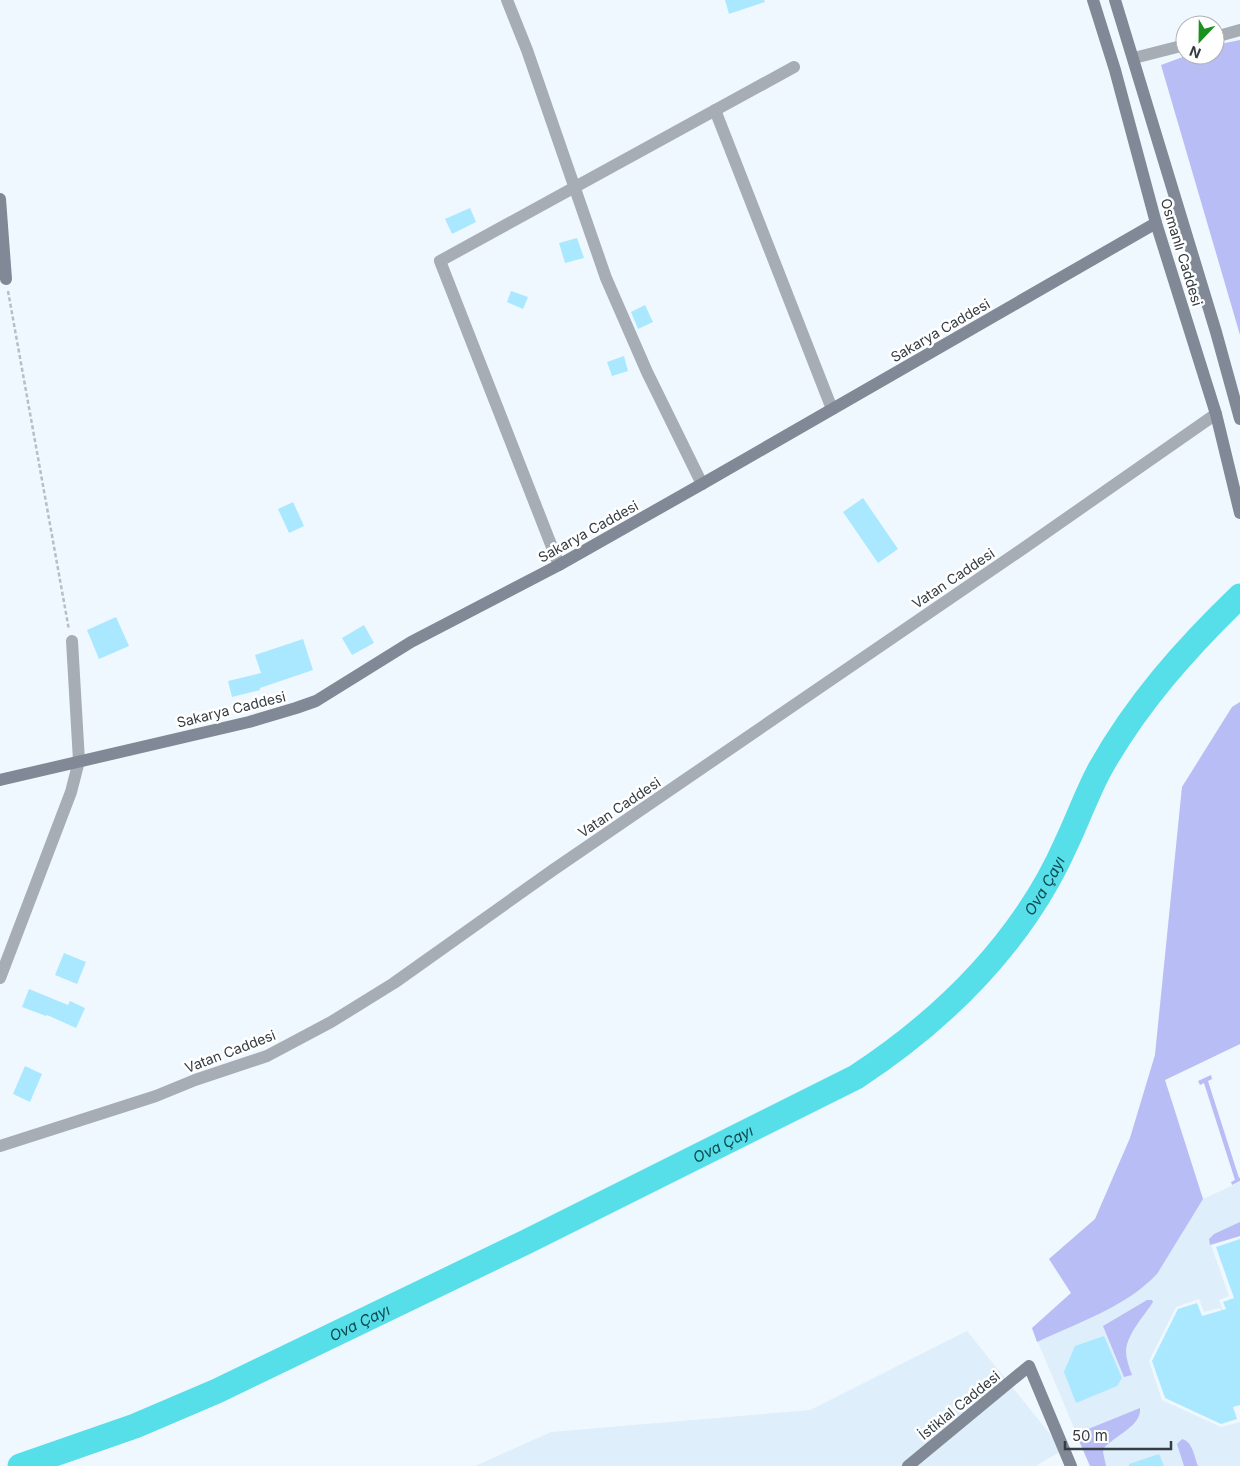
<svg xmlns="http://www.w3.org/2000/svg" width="1240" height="1466" viewBox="0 0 1240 1466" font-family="Inter,sans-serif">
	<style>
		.built { fill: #deeefb }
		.green { fill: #b9bdf6 }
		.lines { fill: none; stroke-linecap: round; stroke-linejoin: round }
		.river { stroke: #56dee9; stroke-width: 25 }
		.building { fill: #aae8ff }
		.path { stroke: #b7bfc6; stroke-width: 2.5; stroke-dasharray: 4 2.5; stroke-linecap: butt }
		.street { stroke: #a7adb5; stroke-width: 12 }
		.secondary { stroke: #818996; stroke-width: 12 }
		.labels { text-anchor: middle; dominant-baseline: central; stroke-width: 5; stroke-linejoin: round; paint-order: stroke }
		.street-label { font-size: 14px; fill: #353d43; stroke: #fff }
		.water-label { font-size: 15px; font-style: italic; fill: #0b494d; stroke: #fff }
	</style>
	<rect width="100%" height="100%" fill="#f0f8ff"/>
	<g class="built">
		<polygon points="1240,702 1240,1044 1165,1080 1203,1199 1240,1182 1240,1236 1211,1245 1229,1296 1219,1300 1229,1327 1227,1328 1220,1308 1204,1312 1199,1299 1176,1307 1149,1361 1162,1400 1221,1427 1240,1422 1240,1466 1090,1466 1032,1328 1071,1293 1049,1259 1095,1219 1130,1138 1155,1055 1182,787 1232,707"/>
		<polygon points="967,1331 1063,1450 1036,1466 475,1466 551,1432 810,1410"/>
	</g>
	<g class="green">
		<polygon points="1240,40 1240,335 1161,65 1188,55 1215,55 1215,45"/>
		<path d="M1240,702V1044L1165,1080L1203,1199L1157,1274C1126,1307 1077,1323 1037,1342L1032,1328L1071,1293L1049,1259L1095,1219L1130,1138L1155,1055L1182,787L1232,707Z"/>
		<polygon points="1211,1075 1212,1079 1208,1081 1239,1178 1240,1177 1240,1181 1232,1185 1231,1182 1235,1180 1204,1083 1200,1085 1198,1081"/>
		<polygon points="1240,1222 1240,1236 1210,1245 1209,1239 1214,1234"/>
		<path d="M1147,1300H1152L1153,1302C1144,1316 1127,1334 1126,1351C1126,1359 1129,1367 1132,1375L1124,1377L1103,1326Z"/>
		<path d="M1140,1408C1142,1426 1114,1436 1104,1448L1103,1452L1106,1466H1090L1076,1434Z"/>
		<path d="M1182,1439C1193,1442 1194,1456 1198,1466H1184L1177,1444Z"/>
	</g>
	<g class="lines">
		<path class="river" id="s1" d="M20,1466L135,1426L217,1391L526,1242L856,1077C923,1033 982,980 1027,914C1042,892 1055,869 1066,844C1078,819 1087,793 1100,769C1137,703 1186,648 1240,596"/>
	</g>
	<g class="building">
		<polygon points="725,0 764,0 765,2 729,14"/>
		<polygon points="470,208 476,222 452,234 445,219"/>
		<polygon points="577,238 584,258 565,263 559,243"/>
		<polygon points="511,291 528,297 523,309 507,302"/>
		<polygon points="645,305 653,322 638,329 631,312"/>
		<polygon points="624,356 628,371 612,376 607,362"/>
		<polygon points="863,498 898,549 878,563 843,512"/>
		<polygon points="293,502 304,526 289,533 278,509"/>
		<polygon points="116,617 129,646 99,659 87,630"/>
		<polygon points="364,625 374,643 352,655 342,638"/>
		<polygon points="303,639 313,670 260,688 260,690 232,697 228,681 261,673 255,655"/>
		<polygon points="64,953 86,962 77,984 55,975"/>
		<polygon points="29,989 68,1005 70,1001 85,1008 76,1028 47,1015 46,1016 22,1007"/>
		<polygon points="25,1066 42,1074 30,1102 13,1094"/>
		<polygon points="1240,1239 1240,1405 1233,1407 1237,1419 1221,1424 1165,1398 1152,1361 1178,1309 1197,1303 1202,1316 1226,1309 1223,1302 1234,1298 1216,1247"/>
		<polygon points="1104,1336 1122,1378 1117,1386 1076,1403 1064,1372 1075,1346"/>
		<polygon points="1159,1454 1164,1466 1129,1466 1129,1464"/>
	</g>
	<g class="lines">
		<polyline class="path" points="8,291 69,630"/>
		<g class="street">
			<polyline points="507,0 527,50 606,278 647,372 702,484"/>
			<polyline points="1215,37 1240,30"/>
			<polyline points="1134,58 1185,45"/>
			<polyline points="715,110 832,409"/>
			<polyline points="559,565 440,261 794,67"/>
			<polyline points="0,978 71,792 79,761 72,641"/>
			<polyline points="0,1146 156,1096 195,1080 267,1056 331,1022 394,983 553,870 1021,550 1216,414"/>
		</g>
		<g class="secondary">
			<polyline points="1093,0 1115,70 1156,223 1216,414 1240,513"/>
			<polyline points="1115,0 1216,332 1240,419"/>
			<polyline points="0,199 6,279"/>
			<polyline points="0,780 249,722 296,708 316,701 411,642 559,565 702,484 1156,223"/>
			<polyline points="908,1466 1029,1366 1071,1466"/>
		</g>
	</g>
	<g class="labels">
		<g class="street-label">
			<text transform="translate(1182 252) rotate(73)">Osmanlı Caddesi</text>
			<text transform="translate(940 330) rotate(-30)">Sakarya Caddesi</text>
			<text transform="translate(588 531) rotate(-29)">Sakarya Caddesi</text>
			<text transform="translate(953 578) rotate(-34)">Vatan Caddesi</text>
			<text transform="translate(231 709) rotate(-14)">Sakarya Caddesi</text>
			<text transform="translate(619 807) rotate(-34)">Vatan Caddesi</text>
			<text transform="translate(230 1051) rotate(-21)">Vatan Caddesi</text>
			<text transform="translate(959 1405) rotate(-39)">İstiklal Caddesi</text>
		</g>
		<g class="water-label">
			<text stroke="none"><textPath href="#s1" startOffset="1194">Ova Çayı</textPath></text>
			<text stroke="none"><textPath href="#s1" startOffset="774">Ova Çayı</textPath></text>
			<text stroke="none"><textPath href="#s1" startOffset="369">Ova Çayı</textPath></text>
		</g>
	</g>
	<g transform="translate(1200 40) rotate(202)"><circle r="24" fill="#ffffff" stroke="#aeb1b4"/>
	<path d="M0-4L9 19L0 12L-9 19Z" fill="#179120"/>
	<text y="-8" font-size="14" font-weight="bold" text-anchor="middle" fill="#353d43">N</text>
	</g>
	<path d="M1065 1441v8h106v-8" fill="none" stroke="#353d43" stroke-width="2.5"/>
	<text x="1072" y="1441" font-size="15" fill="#353d43" stroke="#ffffff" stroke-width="4" paint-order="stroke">50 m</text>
</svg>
